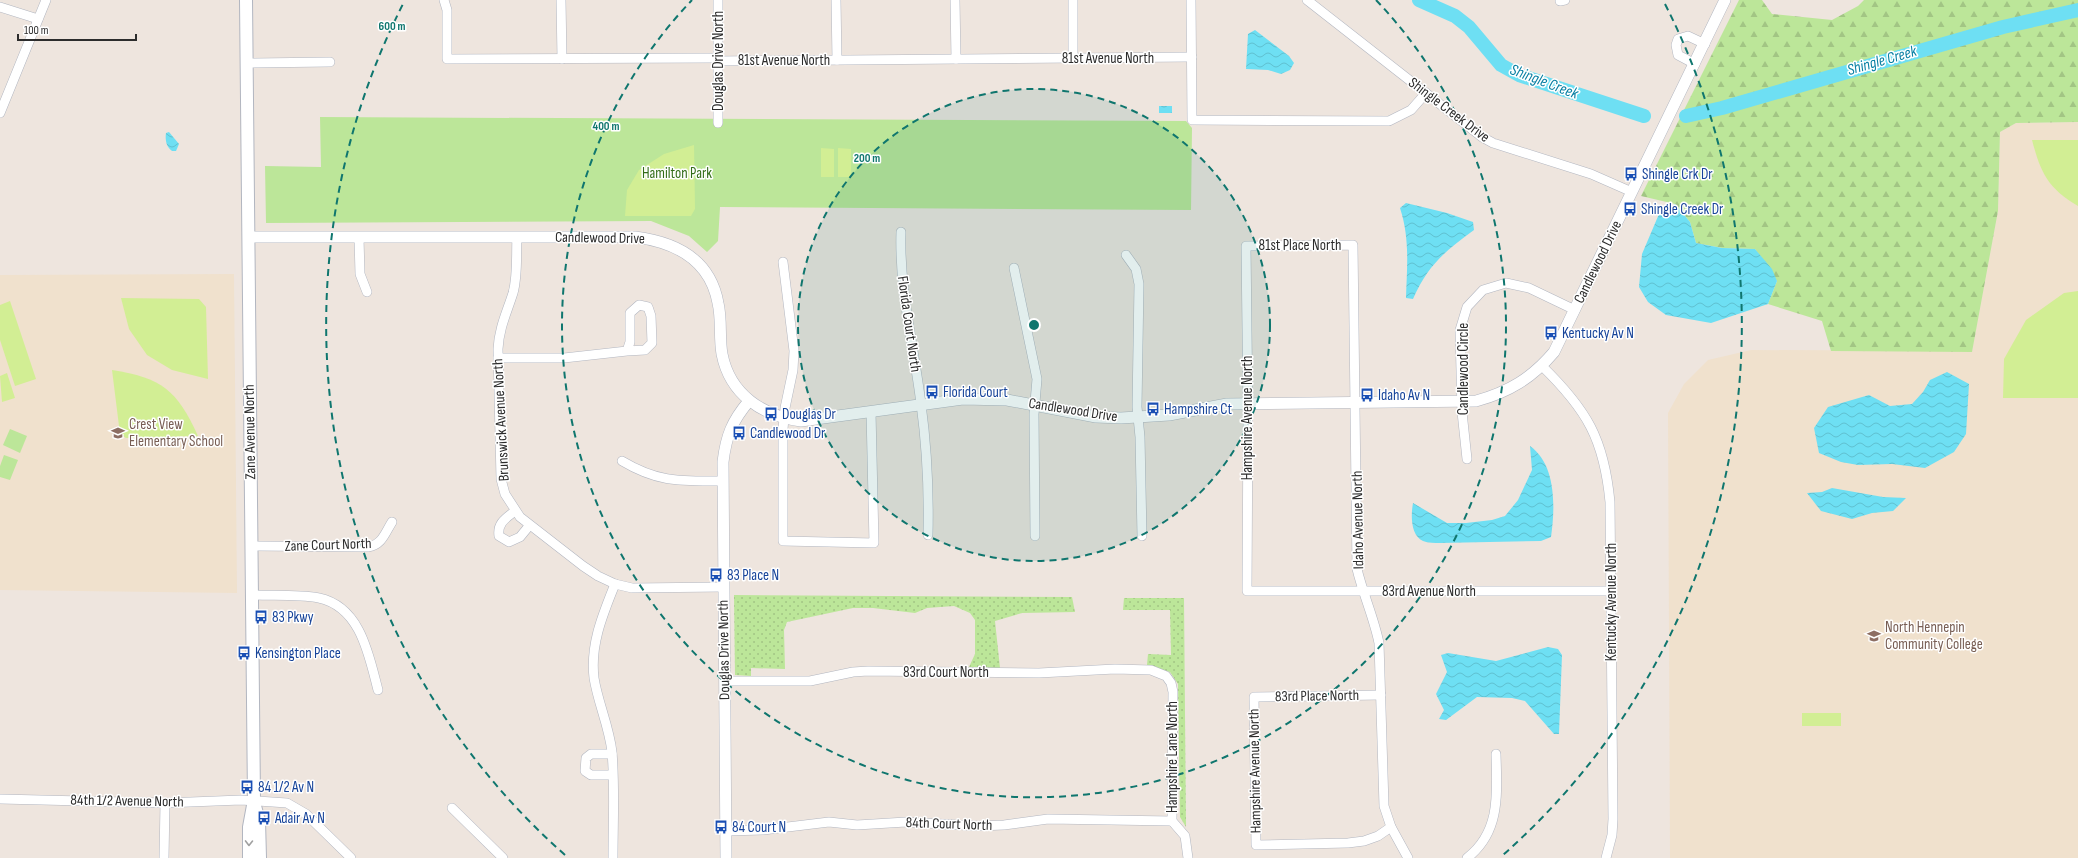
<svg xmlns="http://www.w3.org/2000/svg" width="2078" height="858" viewBox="0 0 2078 858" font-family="'Sofia Sans Condensed',sans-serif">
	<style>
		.education { fill: #f0e1cd }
		.grass { fill: url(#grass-dots) }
		.forest { fill: url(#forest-firs) }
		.park { fill: #bce699 }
		.pitch { fill: #d2ee94 }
		.water { fill: url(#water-waves) }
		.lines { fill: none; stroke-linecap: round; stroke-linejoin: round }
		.river { stroke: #6edff3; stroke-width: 14 }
		.minor-casing { stroke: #b2b6c0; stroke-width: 10 }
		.tertiary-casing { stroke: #b2b6c0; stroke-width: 12 }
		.secondary-casing { stroke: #b2b6c0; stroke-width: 14 }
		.minor { stroke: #fff; stroke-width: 9 }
		.tertiary { stroke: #fff; stroke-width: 11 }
		.secondary { stroke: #fff; stroke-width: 12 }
		.oneway { stroke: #a0a0a0 }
		.ring { fill: none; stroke: #0f766e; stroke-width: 2; stroke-dasharray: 7 5 }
		.labels { text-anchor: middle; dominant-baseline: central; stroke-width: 3; stroke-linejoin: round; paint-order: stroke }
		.street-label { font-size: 15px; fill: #2c2c2c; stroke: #fff }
		.park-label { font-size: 15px; fill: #336d18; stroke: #fff }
		.transit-label { font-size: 15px; fill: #164399; stroke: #fff; text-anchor: start }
		.education-label { font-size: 15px; fill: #785e54; stroke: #fff; text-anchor: start }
		.water-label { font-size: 16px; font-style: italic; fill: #0980a4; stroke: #fff }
		.centre { fill: #0f766e; stroke: #fff; stroke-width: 2 }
		.ring-label { font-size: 12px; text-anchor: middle; font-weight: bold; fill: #0f766e; stroke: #fff; stroke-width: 3; stroke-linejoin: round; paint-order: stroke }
	</style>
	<defs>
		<pattern id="grass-dots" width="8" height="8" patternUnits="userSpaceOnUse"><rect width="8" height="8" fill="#bce699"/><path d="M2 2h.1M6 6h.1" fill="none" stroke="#a2c584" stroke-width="1.8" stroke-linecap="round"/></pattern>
		<pattern id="forest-firs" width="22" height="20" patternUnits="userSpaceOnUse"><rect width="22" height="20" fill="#bce699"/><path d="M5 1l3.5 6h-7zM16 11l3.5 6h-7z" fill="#a2c584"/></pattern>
		<pattern id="water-waves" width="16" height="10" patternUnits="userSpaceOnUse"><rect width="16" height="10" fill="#6edff3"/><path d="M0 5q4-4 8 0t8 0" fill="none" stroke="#5fc0d0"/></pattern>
	</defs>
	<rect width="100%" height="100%" fill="#eee5de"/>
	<g class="education">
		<polygon points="2078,122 2078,858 1670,858 1668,413 1684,384 1708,360 1751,350 1972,351 1998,211 2000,132 2016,123"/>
		<polygon points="234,274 237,593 0,590 0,275"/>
	</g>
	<g class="grass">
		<polygon points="734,595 1072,597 1075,612 1022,613 995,621 1000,668 969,667 975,654 975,620 970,613 954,606 927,608 915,613 873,608 853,608 787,622 784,630 785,669 751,668 751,676 735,675"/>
		<polygon points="1124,598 1184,598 1186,827 1180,817 1178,684 1170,672 1147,665 1148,654 1171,655 1170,610 1123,610"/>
	</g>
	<polygon class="forest" points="1739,0 1762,0 1772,14 1832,20 1858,6 1864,0 2078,0 2078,122 2016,123 2000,132 1998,211 1972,352 1831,351 1822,321 1768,304 1777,281 1755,249 1722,248 1696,243 1690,222 1675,204 1641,196"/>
	<g class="park">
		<polygon points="320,117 1186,121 1192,128 1191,210 720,207 718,241 707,252 689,236 651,221 266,223 265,166 321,167"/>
		<polygon points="10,429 27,436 20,453 3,445"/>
		<polygon points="4,455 18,460 10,480 0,477 0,466"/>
	</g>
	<g class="pitch">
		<path d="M2032,140H2078V206C2048,188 2041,174 2032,140Z"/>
		<polygon points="694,145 695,209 691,216 625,216 627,190 639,170 664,154"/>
		<polygon points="821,148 834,149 834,177 821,177"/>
		<polygon points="838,148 851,149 851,177 838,177"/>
		<polygon points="2078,291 2078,398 2003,398 2004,359 2026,320 2064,293"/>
		<polygon points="121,298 199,299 206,307 208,379 172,370 147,355 129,329"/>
		<polygon points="10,301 36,379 15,386 0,340 0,305"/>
		<path d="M112,370C162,378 177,390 198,436L126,438L120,434Z"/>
		<polygon points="7,373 15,398 2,402 0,376"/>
		<rect x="1802" y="713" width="39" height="13"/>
	</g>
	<g class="water">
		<polygon points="1255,30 1289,56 1294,63 1290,70 1281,74 1268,70 1246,69 1248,34"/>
		<rect x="1159" y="106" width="13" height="7"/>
		<path d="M169,132L179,144L176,151H172C166,147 165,139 166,133Z"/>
		<path d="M1406,203L1447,213L1473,222L1474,230C1445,251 1428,265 1413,299L1406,298C1407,266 1410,239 1400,208Z"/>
		<polygon points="1675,204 1690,222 1696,243 1722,248 1755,249 1772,269 1777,281 1768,304 1711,323 1666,315 1648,302 1639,287 1642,254 1659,214"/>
		<polygon points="1947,372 1969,384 1966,434 1954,452 1925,468 1892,464 1858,465 1841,462 1819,453 1814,428 1828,407 1869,395 1890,406 1912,404 1923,392 1930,380"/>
		<path d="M1530,446C1557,465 1555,509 1551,537L1541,541L1440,543C1435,543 1428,543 1423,541C1410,535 1411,514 1413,503L1447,523H1466L1492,520L1505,516L1518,500L1532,470Z"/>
		<polygon points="1832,488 1883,497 1906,498 1893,511 1872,513 1852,519 1821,511 1807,493 1822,492"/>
		<polygon points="1548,647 1558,649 1562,655 1559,734 1554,734 1525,701 1512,698 1477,697 1446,720 1439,719 1444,710 1436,694 1447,672 1441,655 1448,653 1496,661"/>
	</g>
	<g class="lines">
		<g class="river">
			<polyline points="1419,0 1455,16 1469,27 1501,65 1519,75 1644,116"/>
			<polyline points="1686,116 1722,108 2003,27 2078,10"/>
		</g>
		<g class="minor-casing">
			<g id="minor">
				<polyline points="444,0 447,10 447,59 718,58"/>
				<polyline points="561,0 562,59"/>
				<polyline points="718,0 718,123"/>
				<polyline points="836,0 837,60"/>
				<polyline points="955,0 956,59"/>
				<polyline points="1073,0 1073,58"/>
				<polyline points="1191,0 1192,120 1389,121 1411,110 1426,93"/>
				<polyline points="1307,0 1482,137 1493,143 1591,174 1632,192"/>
				<polyline points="1560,1 1565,0"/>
				<polyline points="0,7 38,19"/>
				<polyline points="718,61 1192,57"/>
				<polyline points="247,63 330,62"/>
				<polyline points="1695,64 1678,55 1676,45 1678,39 1688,36 1705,44"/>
				<polyline points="0,113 46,0"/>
				<path d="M901,232C899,290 914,346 921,404C927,448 929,491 928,535"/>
				<path d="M517,237C516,255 518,275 513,293C507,312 499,328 498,349L501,479L505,494L520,517L583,566L598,576L615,584L632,588L724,587"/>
				<polyline points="359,238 360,274 367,292"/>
				<polyline points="1126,255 1136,269 1139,284 1137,407 1140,437 1142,536"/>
				<polyline points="783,262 794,351 793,370 785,408 783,429 783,541 874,543 871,412"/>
				<polyline points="1014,268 1037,379 1034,414 1035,536"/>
				<polyline points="498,358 564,358 627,351 630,342 630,313 639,305 648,307 651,316 652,343 645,350 627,351"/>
				<path d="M1542,366C1587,410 1604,439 1610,502L1613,819L1612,835L1606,858"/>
				<polyline points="1467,459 1462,412 1460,330 1467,307 1483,290 1506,283 1529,288 1575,310"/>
				<path d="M622,461C659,483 681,481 722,481"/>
				<path d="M515,511C506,518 497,523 499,536L509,542L520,537L529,526"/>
				<path d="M251,546L368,547C382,545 385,533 392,522"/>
				<path d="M252,595C274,596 297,594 319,598C361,607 369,656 378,690"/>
				<polyline points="725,681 810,681 853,672 868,671 1039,673 1115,669 1151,670 1166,676 1171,683 1173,692 1172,821 1185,836 1188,858"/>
				<polyline points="1381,695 1254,697 1256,845 1348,843 1364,841 1378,836 1391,827"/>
				<polyline points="612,754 591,754 586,758 585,771 591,775 612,775"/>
				<polyline points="0,799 165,803 241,800 287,803 306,814 351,858"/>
				<polyline points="452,808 503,858"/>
				<polyline points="726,831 763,830 829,822 857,825 906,822 979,826 1004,825 1048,819 1172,821"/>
				<polyline points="164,858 165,803"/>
				<path d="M613,858C613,823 615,786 612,752C609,726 598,703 594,678C590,644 603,614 615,584"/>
				<path d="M1408,858L1391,827L1384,806L1379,643C1374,618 1363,594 1357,569L1353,245L1246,246L1248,414L1247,591H1611"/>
				<path d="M1467,858C1501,832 1497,793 1496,754"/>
			</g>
		</g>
		<g class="tertiary-casing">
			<g id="tertiary">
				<path d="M249,237H635C675,242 710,259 718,303C722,320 719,337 722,354C730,395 763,416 801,421L963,399L1007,400L1096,417L1121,418L1169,415L1227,404L1476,401C1509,392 1532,378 1554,352L1725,0"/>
				<path d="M726,858L723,462C726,436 732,421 749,401"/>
			</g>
		</g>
		<g class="secondary-casing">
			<g id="secondary">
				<polyline points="246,0 254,800 249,827 249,858"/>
				<polyline points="255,806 259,821 260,858"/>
			</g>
		</g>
		<use href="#minor" class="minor"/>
		<use href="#tertiary" class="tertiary"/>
		<use href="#secondary" class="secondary"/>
	</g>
	<defs><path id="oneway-chevron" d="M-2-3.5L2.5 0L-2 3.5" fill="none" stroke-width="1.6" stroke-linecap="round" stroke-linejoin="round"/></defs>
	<use class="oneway" href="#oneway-chevron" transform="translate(249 843) rotate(91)"/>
	<circle cx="1034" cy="325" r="236" fill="#0f766e" fill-opacity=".12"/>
	<g class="ring">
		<circle cx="1034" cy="325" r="236"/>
		<path d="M1376 0A472 472 0 1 1 692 0"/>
		<path d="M565 855A708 708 0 0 1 403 4M1665 4A708 708 0 0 1 1503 855"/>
	</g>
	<defs>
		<g id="bus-bare" transform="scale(1.08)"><path d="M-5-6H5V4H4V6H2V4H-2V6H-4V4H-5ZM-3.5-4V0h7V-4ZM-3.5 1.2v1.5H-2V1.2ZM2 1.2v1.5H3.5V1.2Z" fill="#1a4fb4" stroke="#fff" stroke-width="2.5" paint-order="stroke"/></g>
		<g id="school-bare" transform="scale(1.08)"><path d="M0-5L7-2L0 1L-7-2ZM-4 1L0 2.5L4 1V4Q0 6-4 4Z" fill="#8d6e63" stroke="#fff" stroke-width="2.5" paint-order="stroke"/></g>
		<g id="university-bare" transform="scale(1.08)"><path d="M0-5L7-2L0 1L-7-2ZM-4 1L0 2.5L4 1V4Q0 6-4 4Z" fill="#8d6e63" stroke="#fff" stroke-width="2.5" paint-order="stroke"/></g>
	</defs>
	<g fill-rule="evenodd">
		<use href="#bus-bare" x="1631" y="174"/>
		<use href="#bus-bare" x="1630" y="209"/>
		<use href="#bus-bare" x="1551" y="333"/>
		<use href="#bus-bare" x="932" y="392"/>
		<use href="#bus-bare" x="1367" y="395"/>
		<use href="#bus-bare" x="1153" y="409"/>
		<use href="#bus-bare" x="771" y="414"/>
		<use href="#school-bare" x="118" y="433"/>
		<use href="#bus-bare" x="739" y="433"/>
		<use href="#bus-bare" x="716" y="575"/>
		<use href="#bus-bare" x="261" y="617"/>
		<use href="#university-bare" x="1874" y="636"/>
		<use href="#bus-bare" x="244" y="653"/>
		<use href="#bus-bare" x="247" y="787"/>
		<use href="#bus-bare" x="264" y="818"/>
		<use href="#bus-bare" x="721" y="827"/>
	</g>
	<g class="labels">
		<g class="street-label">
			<text x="1108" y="58">81st Avenue North</text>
			<text x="784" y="60">81st Avenue North</text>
			<text transform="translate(718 61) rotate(-90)">Douglas Drive North</text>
			<text transform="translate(1449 110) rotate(37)">Shingle Creek Drive</text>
			<text transform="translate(600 238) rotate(1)">Candlewood Drive</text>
			<text x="1300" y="245">81st Place North</text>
			<text transform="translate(1598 262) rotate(-64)">Candlewood Drive</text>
			<text transform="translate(909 324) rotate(82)">Florida Court North</text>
			<text transform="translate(1463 369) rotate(-90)">Candlewood Circle</text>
			<text transform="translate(1073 410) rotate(9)">Candlewood Drive</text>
			<text transform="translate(1247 418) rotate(-90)">Hampshire Avenue North</text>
			<text transform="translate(501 420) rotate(-93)">Brunswick Avenue North</text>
			<text transform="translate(250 432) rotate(-91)">Zane Avenue North</text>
			<text transform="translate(1358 520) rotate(-91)">Idaho Avenue North</text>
			<text transform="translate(328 545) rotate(-2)">Zane Court North</text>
			<text x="1429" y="591">83rd Avenue North</text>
			<text transform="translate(1611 602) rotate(-90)">Kentucky Avenue North</text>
			<text transform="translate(724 650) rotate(-91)">Douglas Drive North</text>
			<text x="946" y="672">83rd Court North</text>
			<text transform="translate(1317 696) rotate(-1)">83rd Place North</text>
			<text transform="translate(1172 757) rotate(-90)">Hampshire Lane North</text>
			<text transform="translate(1255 771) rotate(-91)">Hampshire Avenue North</text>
			<text transform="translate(127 801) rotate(1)">84th 1/2 Avenue North</text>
			<text transform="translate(949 824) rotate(2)">84th Court North</text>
		</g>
		<g class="park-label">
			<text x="677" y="173">Hamilton Park</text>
		</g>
		<g class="transit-label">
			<text x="1642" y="174">Shingle Crk Dr</text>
			<text x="1641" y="209">Shingle Creek Dr</text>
			<text x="1562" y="333">Kentucky Av N</text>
			<text x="943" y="392">Florida Court</text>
			<text x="1378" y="395">Idaho Av N</text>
			<text x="1164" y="409">Hampshire Ct</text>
			<text x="782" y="414">Douglas Dr</text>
			<text x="750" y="433">Candlewood Dr</text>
			<text x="727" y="575">83 Place N</text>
			<text x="272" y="617">83 Pkwy</text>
			<text x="255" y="653">Kensington Place</text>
			<text x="258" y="787">84 1/2 Av N</text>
			<text x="275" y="818">Adair Av N</text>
			<text x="732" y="827">84 Court N</text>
		</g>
		<g class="education-label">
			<text x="129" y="424">Crest View<tspan x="129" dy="17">Elementary School</tspan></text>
			<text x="1885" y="627">North Hennepin<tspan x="1885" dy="17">Community College</tspan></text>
		</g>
		<g class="water-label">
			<text transform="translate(1882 61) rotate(-16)">Shingle Creek</text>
			<text transform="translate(1544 82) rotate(21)">Shingle Creek</text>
		</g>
	</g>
	<circle cx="1034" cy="325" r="6" class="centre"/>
	<g class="ring-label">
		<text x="392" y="30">600 m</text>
		<text x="606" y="130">400 m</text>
		<text x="867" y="162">200 m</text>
	</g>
	<path d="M18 34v6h118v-6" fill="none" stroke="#2c2c2c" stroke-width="2"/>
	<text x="24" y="34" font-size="12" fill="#2c2c2c" stroke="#ffffff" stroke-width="3" paint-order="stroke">100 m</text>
</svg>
